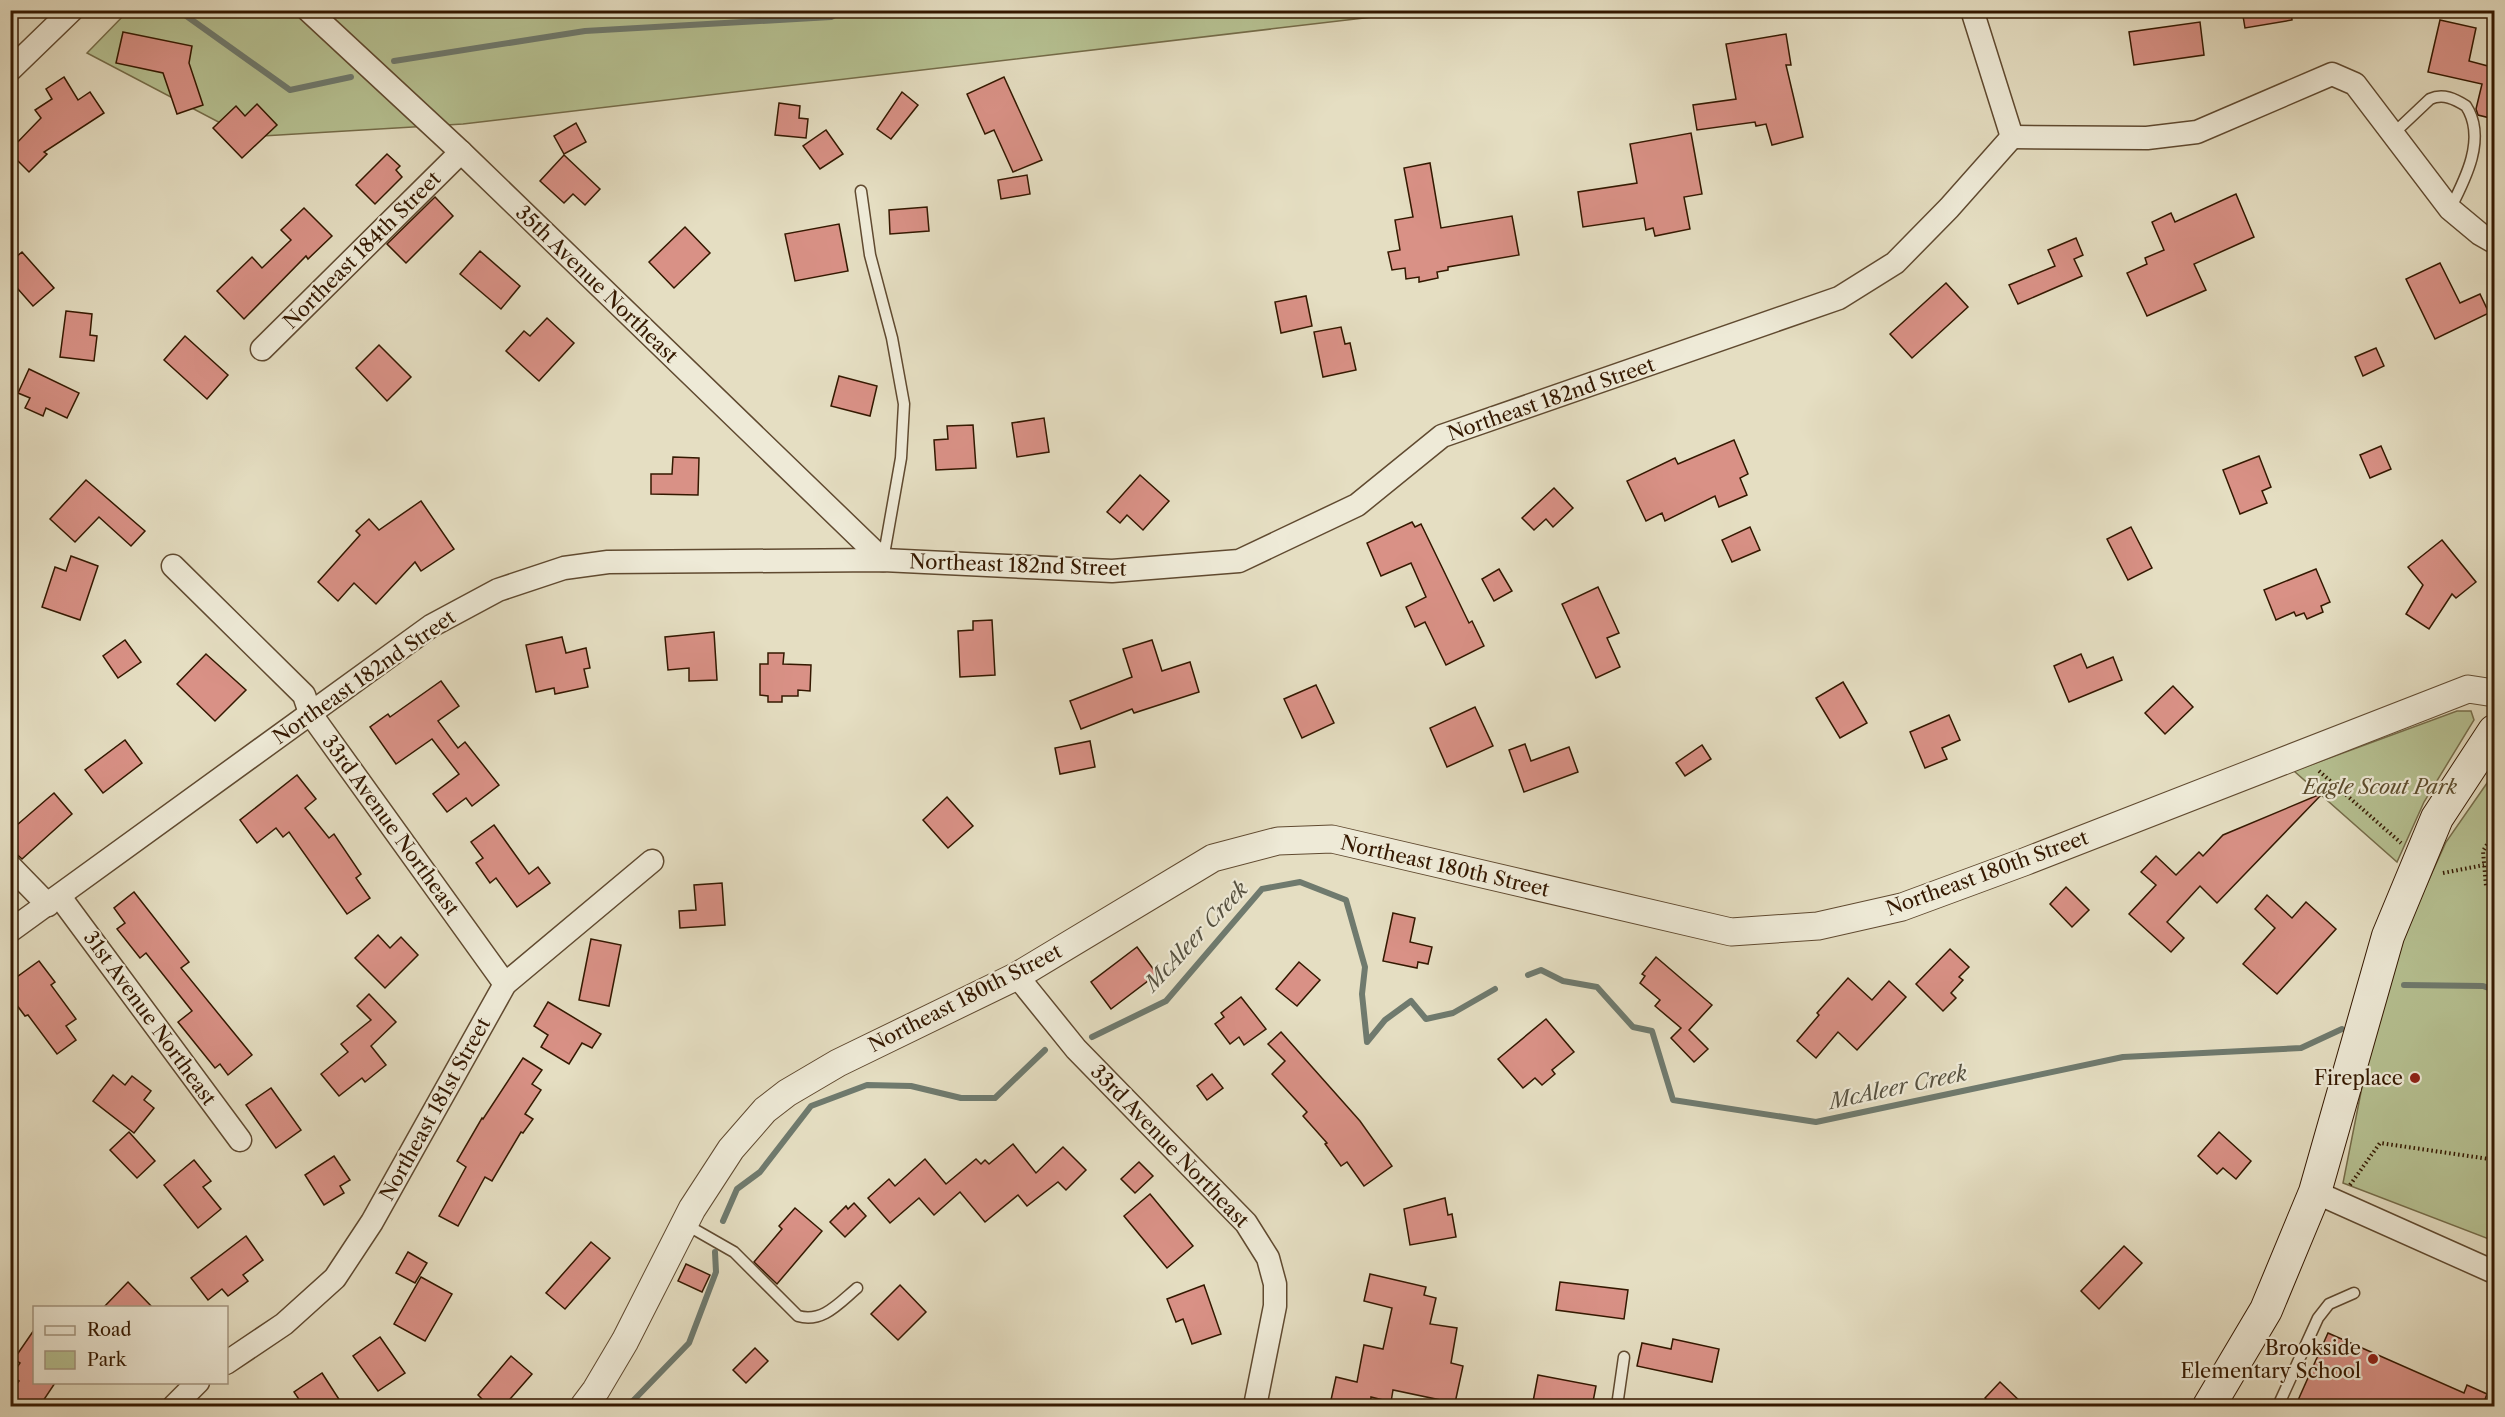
<svg xmlns="http://www.w3.org/2000/svg" width="2505" height="1417" viewBox="0 0 2505 1417" font-family="'Libre Caslon Text',serif">
	<style>
		.green { fill: #b6c192; stroke: #756c49; stroke-width: 1.5 }
		.lines { fill: none; stroke-linecap: round; stroke-linejoin: round }
		.stream { stroke: #6f7a6e; stroke-width: 6 }
		.building { fill: #d99186; stroke: #341800; stroke-width: 1.5 }
		.service-casing { stroke: #604a30; stroke-width: 13 }
		.minor-casing { stroke: #604a30; stroke-width: 25 }
		.tertiary-casing { stroke: #604a30; stroke-width: 29 }
		.secondary-casing { stroke: #341800; stroke-width: 34 }
		.path { stroke: #341800; stroke-width: 4; stroke-dasharray: 1.5 3; stroke-linecap: butt }
		.service { stroke: #eeead7; stroke-width: 10 }
		.minor { stroke: #eeead7; stroke-width: 22 }
		.tertiary { stroke: #eeead7; stroke-width: 27 }
		.secondary { stroke: #eeead7; stroke-width: 32 }
		.poi-dot { fill: #8f2418; stroke: #eeead7; stroke-width: 2 }
		.labels { text-anchor: middle; dominant-baseline: central; stroke-width: 4.5; stroke-linejoin: round; paint-order: stroke }
		.street-label { font-size: 20px; fill: #341800; stroke: #eeead7 }
		.park-label { font-size: 20px; font-style: italic; fill: #5b4b2c; stroke: #eeead7 }
		.poi-label { font-size: 20px; fill: #341800; stroke: #eeead7; text-anchor: end }
		.water-label { font-size: 21px; font-style: italic; fill: #565140; stroke: #eeead7 }
	</style>
	<rect width="100%" height="100%" fill="#e5dec2"/>
	<filter id="stains"><feTurbulence type="fractalNoise" baseFrequency=".00333" numOctaves="4"/><feColorMatrix values="0 0 0 0 .2 0 0 0 0 .09 0 0 0 0 .02 0 0 0 .5 -.17"/></filter>
	<radialGradient id="worn" r=".72"><stop offset=".6" stop-color="#630" stop-opacity="0"/><stop offset="1" stop-color="#630" stop-opacity=".3"/></radialGradient>
	<g class="green">
		<polygon points="129,10 1424,11 463,124 247,137 87,53"/>
		<polygon points="2457,711 2471,711 2474,720 2424,802 2397,862 2294,771"/>
		<polygon points="2494,773 2494,1241 2343,1183 2383,981 2446,842"/>
	</g>
	<g class="lines">
		<g class="stream">
			<polyline points="178,10 290,90 351,77"/>
			<polyline points="394,61 585,31 831,17 844,10"/>
			<polyline points="1528,975 1541,970 1563,981 1597,987 1633,1027 1652,1031 1673,1100 1816,1122 2123,1057 2301,1048 2342,1029"/>
			<polyline points="2404,985 2483,986 2494,990"/>
			<polyline points="1092,1037 1166,1001 1262,889 1300,882 1346,900 1365,967 1362,994 1367,1042 1385,1020 1411,1001 1426,1019 1453,1013 1495,989"/>
			<polyline points="723,1221 737,1189 760,1172 811,1106 867,1085 911,1086 961,1098 995,1098 1045,1050"/>
			<polyline points="628,1406 689,1343 716,1272 715,1252"/>
		</g>
	</g>
	<g class="building">
		<polygon points="2242,10 2291,10 2292,20 2245,28"/>
		<polygon points="2440,20 2476,28 2469,61 2488,66 2490,59 2494,60 2494,119 2478,115 2476,109 2482,84 2428,72"/>
		<polygon points="2200,22 2204,55 2134,65 2129,32"/>
		<polygon points="123,32 192,46 189,63 203,105 177,114 163,73 116,63"/>
		<polygon points="1786,34 1791,65 1786,65 1803,137 1772,145 1766,124 1756,126 1755,122 1697,130 1693,105 1736,99 1726,44"/>
		<polygon points="64,77 78,100 90,92 104,113 44,152 47,154 29,172 10,153 10,150 41,118 35,110 52,99 46,89"/>
		<polygon points="1004,77 1042,160 1013,172 994,130 985,134 967,94"/>
		<polygon points="902,92 918,105 891,139 877,129"/>
		<polygon points="779,103 800,106 799,118 808,119 806,138 775,135"/>
		<polygon points="257,104 277,125 242,158 213,128 236,106 245,116"/>
		<polygon points="576,123 586,142 564,154 554,136"/>
		<polygon points="826,130 843,154 820,169 803,146"/>
		<polygon points="1691,133 1702,194 1684,197 1690,229 1655,236 1653,228 1646,230 1644,218 1583,227 1578,192 1637,183 1630,144"/>
		<polygon points="387,154 400,166 396,170 402,177 375,204 356,185"/>
		<polygon points="564,155 600,189 585,205 573,194 564,203 540,181"/>
		<polygon points="1430,163 1441,228 1512,216 1519,255 1448,267 1448,270 1437,272 1438,278 1419,282 1419,277 1406,279 1405,268 1392,270 1388,252 1400,250 1395,220 1413,217 1404,168"/>
		<polygon points="1027,175 1030,194 1001,199 998,180"/>
		<polygon points="2236,194 2254,237 2194,264 2206,290 2147,316 2127,273 2147,264 2145,258 2164,250 2152,222 2171,213 2175,222"/>
		<polygon points="435,197 453,216 406,263 387,244"/>
		<polygon points="927,207 929,231 890,234 889,210"/>
		<polygon points="304,208 332,236 308,259 306,256 244,319 217,291 252,257 262,268 291,240 281,230"/>
		<polygon points="839,224 848,271 795,281 785,234"/>
		<polygon points="685,227 710,253 674,288 649,262"/>
		<polygon points="2076,238 2083,255 2074,259 2082,276 2018,304 2009,285 2055,266 2048,250"/>
		<polygon points="480,251 520,286 501,309 460,274"/>
		<polygon points="22,252 54,288 33,306 10,280 10,262"/>
		<polygon points="2440,263 2460,303 2480,294 2489,313 2435,339 2406,279"/>
		<polygon points="1946,283 1968,307 1912,358 1890,334"/>
		<polygon points="1306,296 1312,326 1281,333 1275,302"/>
		<polygon points="66,311 92,314 90,335 97,336 94,361 60,357"/>
		<polygon points="547,318 574,343 539,381 506,351 524,331 530,336"/>
		<polygon points="1341,327 1345,344 1350,343 1356,370 1323,377 1314,332"/>
		<polygon points="185,336 228,375 207,399 164,360"/>
		<polygon points="379,345 411,377 387,401 356,368"/>
		<polygon points="2376,348 2384,366 2363,376 2355,357"/>
		<polygon points="29,369 79,393 67,418 46,408 43,416 25,408 30,398 18,393"/>
		<polygon points="839,376 877,386 870,416 831,406"/>
		<polygon points="1044,418 1049,452 1017,457 1012,423"/>
		<polygon points="973,425 976,468 936,470 934,440 948,439 947,426"/>
		<polygon points="1734,440 1748,474 1740,478 1747,495 1719,507 1715,496 1665,521 1662,513 1646,521 1627,481 1675,458 1678,464"/>
		<polygon points="2381,446 2391,469 2370,478 2360,455"/>
		<polygon points="2259,456 2271,487 2262,491 2267,503 2240,514 2223,470"/>
		<polygon points="673,457 699,458 698,495 651,494 651,474 672,474"/>
		<polygon points="1140,475 1169,501 1143,530 1127,515 1120,523 1107,512"/>
		<polygon points="86,480 145,531 131,546 99,517 75,542 50,519"/>
		<polygon points="1554,488 1573,508 1553,527 1546,519 1534,530 1522,518"/>
		<polygon points="421,501 454,549 421,571 415,562 376,604 354,583 338,601 318,582 360,535 356,531 369,519 379,530"/>
		<polygon points="1412,522 1415,527 1421,524 1469,623 1472,621 1484,646 1446,665 1425,622 1415,627 1406,607 1426,597 1411,563 1381,576 1367,543"/>
		<polygon points="1750,527 1760,550 1732,562 1722,540"/>
		<polygon points="2131,527 2152,568 2128,580 2107,539"/>
		<polygon points="2442,540 2476,582 2456,598 2452,594 2429,629 2406,614 2423,585 2408,567"/>
		<polygon points="71,556 98,566 80,620 42,607 55,567 66,571"/>
		<polygon points="1499,569 1512,591 1494,601 1482,579"/>
		<polygon points="2316,569 2330,602 2321,606 2323,612 2307,619 2304,613 2296,616 2294,612 2276,620 2264,590"/>
		<polygon points="1598,587 1619,633 1607,638 1620,667 1596,678 1562,604"/>
		<polygon points="992,620 995,675 960,677 958,631 973,630 973,621"/>
		<polygon points="714,632 717,680 689,681 689,668 668,670 665,637"/>
		<polygon points="562,637 566,653 586,648 590,668 584,669 588,687 555,694 554,688 536,692 526,645"/>
		<polygon points="125,640 141,662 118,678 103,656"/>
		<polygon points="1152,640 1162,671 1190,662 1199,692 1134,713 1132,709 1081,729 1070,701 1132,677 1123,649"/>
		<polygon points="768,653 784,653 783,664 811,665 810,691 798,690 798,696 782,696 782,702 768,702 768,696 760,695 760,664 768,664"/>
		<polygon points="206,654 246,690 215,721 177,684"/>
		<polygon points="2081,654 2087,668 2113,657 2122,680 2069,702 2054,666"/>
		<polygon points="441,681 459,706 438,721 458,748 465,742 499,785 472,806 466,798 447,812 433,794 459,774 432,739 396,764 370,727 388,714 390,717"/>
		<polygon points="1843,682 1867,723 1840,738 1816,698"/>
		<polygon points="1316,685 1334,723 1302,738 1284,699"/>
		<polygon points="2173,686 2193,707 2165,734 2145,713"/>
		<polygon points="1475,707 1493,746 1447,767 1430,728"/>
		<polygon points="1949,715 1960,740 1942,748 1947,759 1925,768 1910,732"/>
		<polygon points="125,740 142,763 103,793 85,770"/>
		<polygon points="1090,741 1095,767 1060,774 1055,748"/>
		<polygon points="1525,744 1531,761 1569,747 1578,772 1524,792 1509,750"/>
		<polygon points="1702,745 1711,759 1685,776 1676,763"/>
		<polygon points="297,775 316,799 305,808 329,838 334,834 361,874 356,878 370,898 347,914 289,832 283,837 276,828 257,843 240,820"/>
		<polygon points="54,793 72,814 22,859 10,848 10,831"/>
		<polygon points="2323,793 2217,903 2200,886 2167,922 2184,938 2171,952 2129,914 2156,885 2141,872 2156,856 2176,875 2199,852 2203,856 2223,835"/>
		<polygon points="947,797 973,826 948,848 923,820"/>
		<polygon points="494,825 529,874 538,867 550,883 517,907 496,878 490,883 476,863 483,858 471,842"/>
		<polygon points="722,883 725,925 680,928 679,911 696,910 694,885"/>
		<polygon points="2066,887 2089,910 2072,927 2050,904"/>
		<polygon points="134,892 189,962 181,968 252,1055 228,1075 220,1064 215,1068 178,1022 192,1011 146,953 140,958 117,929 125,923 114,908"/>
		<polygon points="2267,895 2292,918 2306,902 2336,929 2277,994 2243,964 2275,928 2255,909"/>
		<polygon points="1393,913 1415,918 1410,942 1432,947 1428,964 1418,962 1417,968 1383,961"/>
		<polygon points="378,935 390,948 401,937 418,955 385,988 355,958"/>
		<polygon points="591,939 621,945 609,1006 579,1000"/>
		<polygon points="1137,947 1157,974 1111,1009 1091,982"/>
		<polygon points="1950,949 1969,967 1959,977 1963,980 1951,993 1956,998 1943,1011 1916,984"/>
		<polygon points="1656,957 1712,1005 1689,1030 1708,1049 1694,1062 1671,1038 1681,1028 1655,1006 1660,1000 1640,983 1645,976 1642,974"/>
		<polygon points="39,961 55,982 51,985 76,1019 66,1026 76,1040 57,1054 28,1015 25,1016 10,996 10,982"/>
		<polygon points="1299,962 1320,980 1297,1006 1276,989"/>
		<polygon points="1848,978 1872,1000 1889,981 1906,997 1857,1050 1838,1032 1816,1058 1797,1041 1819,1015 1817,1013"/>
		<polygon points="369,994 396,1022 371,1046 386,1065 365,1082 362,1078 339,1096 321,1074 348,1052 341,1044 371,1020 357,1006"/>
		<polygon points="1241,997 1266,1029 1244,1045 1239,1037 1230,1044 1215,1024 1224,1017 1221,1013"/>
		<polygon points="548,1002 601,1034 592,1048 582,1043 569,1064 541,1047 548,1035 534,1026"/>
		<polygon points="1546,1019 1574,1052 1552,1070 1555,1074 1542,1085 1535,1078 1523,1088 1498,1059"/>
		<polygon points="1281,1032 1360,1121 1392,1166 1364,1186 1347,1162 1341,1166 1325,1144 1327,1143 1303,1116 1307,1112 1272,1074 1285,1061 1268,1044"/>
		<polygon points="523,1058 542,1070 532,1084 541,1090 525,1114 533,1119 523,1133 521,1132 492,1181 485,1177 458,1226 439,1216 466,1167 457,1161 482,1118 483,1119"/>
		<polygon points="1212,1074 1223,1088 1207,1100 1197,1086"/>
		<polygon points="113,1075 125,1085 132,1076 151,1091 144,1100 154,1108 134,1133 93,1101"/>
		<polygon points="271,1088 301,1130 276,1148 246,1105"/>
		<polygon points="129,1132 155,1161 137,1178 110,1150"/>
		<polygon points="2219,1132 2251,1161 2236,1179 2223,1168 2217,1174 2198,1156"/>
		<polygon points="1013,1144 1036,1173 1063,1147 1086,1170 1066,1190 1058,1182 1027,1206 1018,1195 985,1222 960,1192 934,1215 919,1198 890,1223 868,1198 889,1179 895,1186 925,1159 946,1184 976,1159 981,1164 985,1160 989,1164"/>
		<polygon points="334,1156 350,1180 340,1186 344,1193 324,1205 305,1175"/>
		<polygon points="194,1160 211,1181 203,1187 221,1209 198,1228 164,1185"/>
		<polygon points="1139,1162 1153,1176 1135,1193 1121,1179"/>
		<polygon points="1150,1194 1193,1246 1167,1268 1124,1216"/>
		<polygon points="1445,1198 1448,1215 1452,1214 1456,1237 1410,1245 1404,1209"/>
		<polygon points="854,1203 866,1216 845,1237 830,1222 846,1206 848,1209"/>
		<polygon points="795,1208 822,1231 777,1284 754,1262 782,1229 779,1226"/>
		<polygon points="246,1236 263,1260 243,1275 248,1281 228,1296 222,1289 208,1300 191,1278"/>
		<polygon points="591,1242 610,1258 565,1309 546,1293"/>
		<polygon points="2124,1246 2142,1263 2099,1309 2081,1291"/>
		<polygon points="408,1252 427,1263 415,1283 396,1273"/>
		<polygon points="686,1264 710,1275 702,1292 678,1281"/>
		<polygon points="1370,1274 1426,1287 1424,1295 1436,1298 1430,1324 1457,1328 1451,1363 1463,1366 1455,1403 1393,1390 1391,1402 1371,1397 1370,1407 1331,1400 1336,1377 1357,1382 1364,1345 1383,1349 1392,1308 1364,1301"/>
		<polygon points="421,1277 452,1294 425,1341 394,1324"/>
		<polygon points="128,1282 153,1308 103,1308"/>
		<polygon points="1560,1282 1628,1290 1624,1319 1556,1310"/>
		<polygon points="900,1285 926,1312 898,1340 871,1314"/>
		<polygon points="1204,1285 1221,1334 1192,1344 1183,1319 1176,1322 1167,1299"/>
		<polygon points="34,1330 34,1383 55,1383 39,1407 24,1407 10,1398 10,1394 19,1381 11,1376 20,1363 14,1359"/>
		<polygon points="2328,1333 2464,1393 2467,1385 2487,1394 2484,1402 2494,1407 2295,1407"/>
		<polygon points="380,1337 405,1373 378,1391 353,1356"/>
		<polygon points="1673,1339 1719,1349 1712,1382 1637,1366 1642,1343 1671,1349"/>
		<polygon points="755,1348 768,1361 746,1383 733,1370"/>
		<polygon points="511,1356 532,1374 503,1407 490,1407 478,1395"/>
		<polygon points="322,1373 344,1407 304,1407 294,1392"/>
		<polygon points="1538,1375 1596,1386 1592,1407 1532,1407"/>
		<polygon points="2000,1382 2026,1407 1993,1407 1985,1398"/>
	</g>
	<g class="lines">
		<g class="service-casing">
			<g id="service">
				<path d="M2394,133L2430,99C2443,93 2455,99 2466,106C2487,138 2465,180 2450,209"/>
				<polyline points="861,191 870,255 892,338 904,404 901,458 883,560"/>
				<path d="M685,1224L734,1252L798,1316C823,1323 839,1303 857,1288"/>
				<polyline points="1617,1406 1624,1357"/>
				<polyline points="2278,1406 2318,1318 2329,1304 2354,1293"/>
			</g>
		</g>
		<g class="minor-casing">
			<g id="minor">
				<polyline points="308,10 461,152 883,560"/>
				<polyline points="1972,10 2012,137"/>
				<polyline points="10,70 72,10"/>
				<polyline points="2012,137 2147,138 2197,132 2332,74 2355,84 2450,209 2480,234 2494,242"/>
				<polyline points="262,349 461,152"/>
				<polyline points="173,566 304,695 310,713 505,984"/>
				<polyline points="10,866 48,905"/>
				<polyline points="60,897 240,1140"/>
				<polyline points="10,931 431,626 498,590 564,568 608,562 883,560 1112,571 1239,561 1357,505 1442,436 1839,298 1895,263 1949,208 2012,137"/>
				<polyline points="1017,976 1076,1049 1246,1223 1268,1258 1275,1284 1275,1306 1255,1406"/>
				<polyline points="2315,1192 2494,1272"/>
				<polyline points="226,1363 284,1324 335,1278 372,1222 505,984 652,861"/>
				<polyline points="174,1406 198,1382"/>
			</g>
		</g>
		<g class="tertiary-casing">
			<polyline id="tertiary" points="584,1406 596,1390 625,1341 692,1209 731,1149 765,1110 787,1093 838,1063 1017,976 1213,858 1278,841 1332,839 1731,932 1818,926 1902,907 2024,862 2468,689 2494,693"/>
		</g>
		<g class="secondary-casing">
			<polyline id="secondary" points="2209,1406 2266,1310 2315,1192 2388,936 2437,818 2494,731"/>
		</g>
		<g class="path">
			<polyline points="2319,771 2401,843"/>
			<polyline points="2494,833 2483,851 2486,886 2494,890"/>
			<polyline points="2443,873 2484,865"/>
			<polyline points="2350,1185 2380,1143 2489,1159 2494,1175"/>
		</g>
		<use href="#service" class="service"/>
		<use href="#minor" class="minor"/>
		<use href="#tertiary" class="tertiary"/>
		<use href="#secondary" class="secondary"/>
	</g>
	<g class="poi-dot">
		<circle cx="2415" cy="1078" r="6"/>
		<circle cx="2373" cy="1359" r="6"/>
	</g>
	<g class="labels">
		<g class="street-label">
			<text transform="translate(362 250) rotate(-45)">Northeast 184th Street</text>
			<text transform="translate(597 284) rotate(44)">35th Avenue Northeast</text>
			<text transform="translate(1551 399) rotate(-19)">Northeast 182nd Street</text>
			<text transform="translate(1018 565) rotate(2)">Northeast 182nd Street</text>
			<text transform="translate(364 677) rotate(-35)">Northeast 182nd Street</text>
			<text transform="translate(391 825) rotate(54)">33rd Avenue Northeast</text>
			<text transform="translate(1445 866) rotate(13)">Northeast 180th Street</text>
			<text transform="translate(1987 873) rotate(-20)">Northeast 180th Street</text>
			<text transform="translate(965 998) rotate(-27)">Northeast 180th Street</text>
			<text transform="translate(150 1018) rotate(54)">31st Avenue Northeast</text>
			<text transform="translate(435 1109) rotate(-61)">Northeast 181st Street</text>
			<text transform="translate(1170 1146) rotate(46)">33rd Avenue Northeast</text>
		</g>
		<g class="park-label">
			<text x="2380" y="787">Eagle Scout Park</text>
		</g>
		<g class="poi-label">
			<text x="2403" y="1078">Fireplace</text>
			<text x="2361" y="1348">Brookside<tspan x="2361" dy="23">Elementary School</tspan></text>
		</g>
		<g class="water-label">
			<text transform="translate(1196 936) rotate(-47)">McAleer Creek</text>
			<text transform="translate(1898 1087) rotate(-12)">McAleer Creek</text>
		</g>
	</g>
	<rect width="2505" height="1417" fill="none" stroke="#e5dec2" stroke-width="36"/>
	<rect x="12" y="12" width="2481" height="1393" fill="none" stroke="#341800" stroke-width="3"/>
	<rect x="18" y="18" width="2469" height="1381" fill="none" stroke="#341800" stroke-width="1.5"/>
	<rect x="33" y="1306" width="195" height="78" fill="#eeead7" stroke="#a49681" stroke-width="1.5"/>
	<rect x="45" y="1326" width="30" height="9" fill="#eeead7" stroke="#a49681" stroke-width="1.5"/>
	<text x="87" y="1336" font-size="18" fill="#341800">Road</text>
	<rect x="45" y="1351" width="30" height="18" fill="#b6c192" stroke="#a49681" stroke-width="1.5"/>
	<text x="87" y="1366" font-size="18" fill="#341800">Park</text>
	<rect width="100%" height="100%" filter="url(#stains)"/>
	<rect width="100%" height="100%" fill="url(#worn)"/>
</svg>
